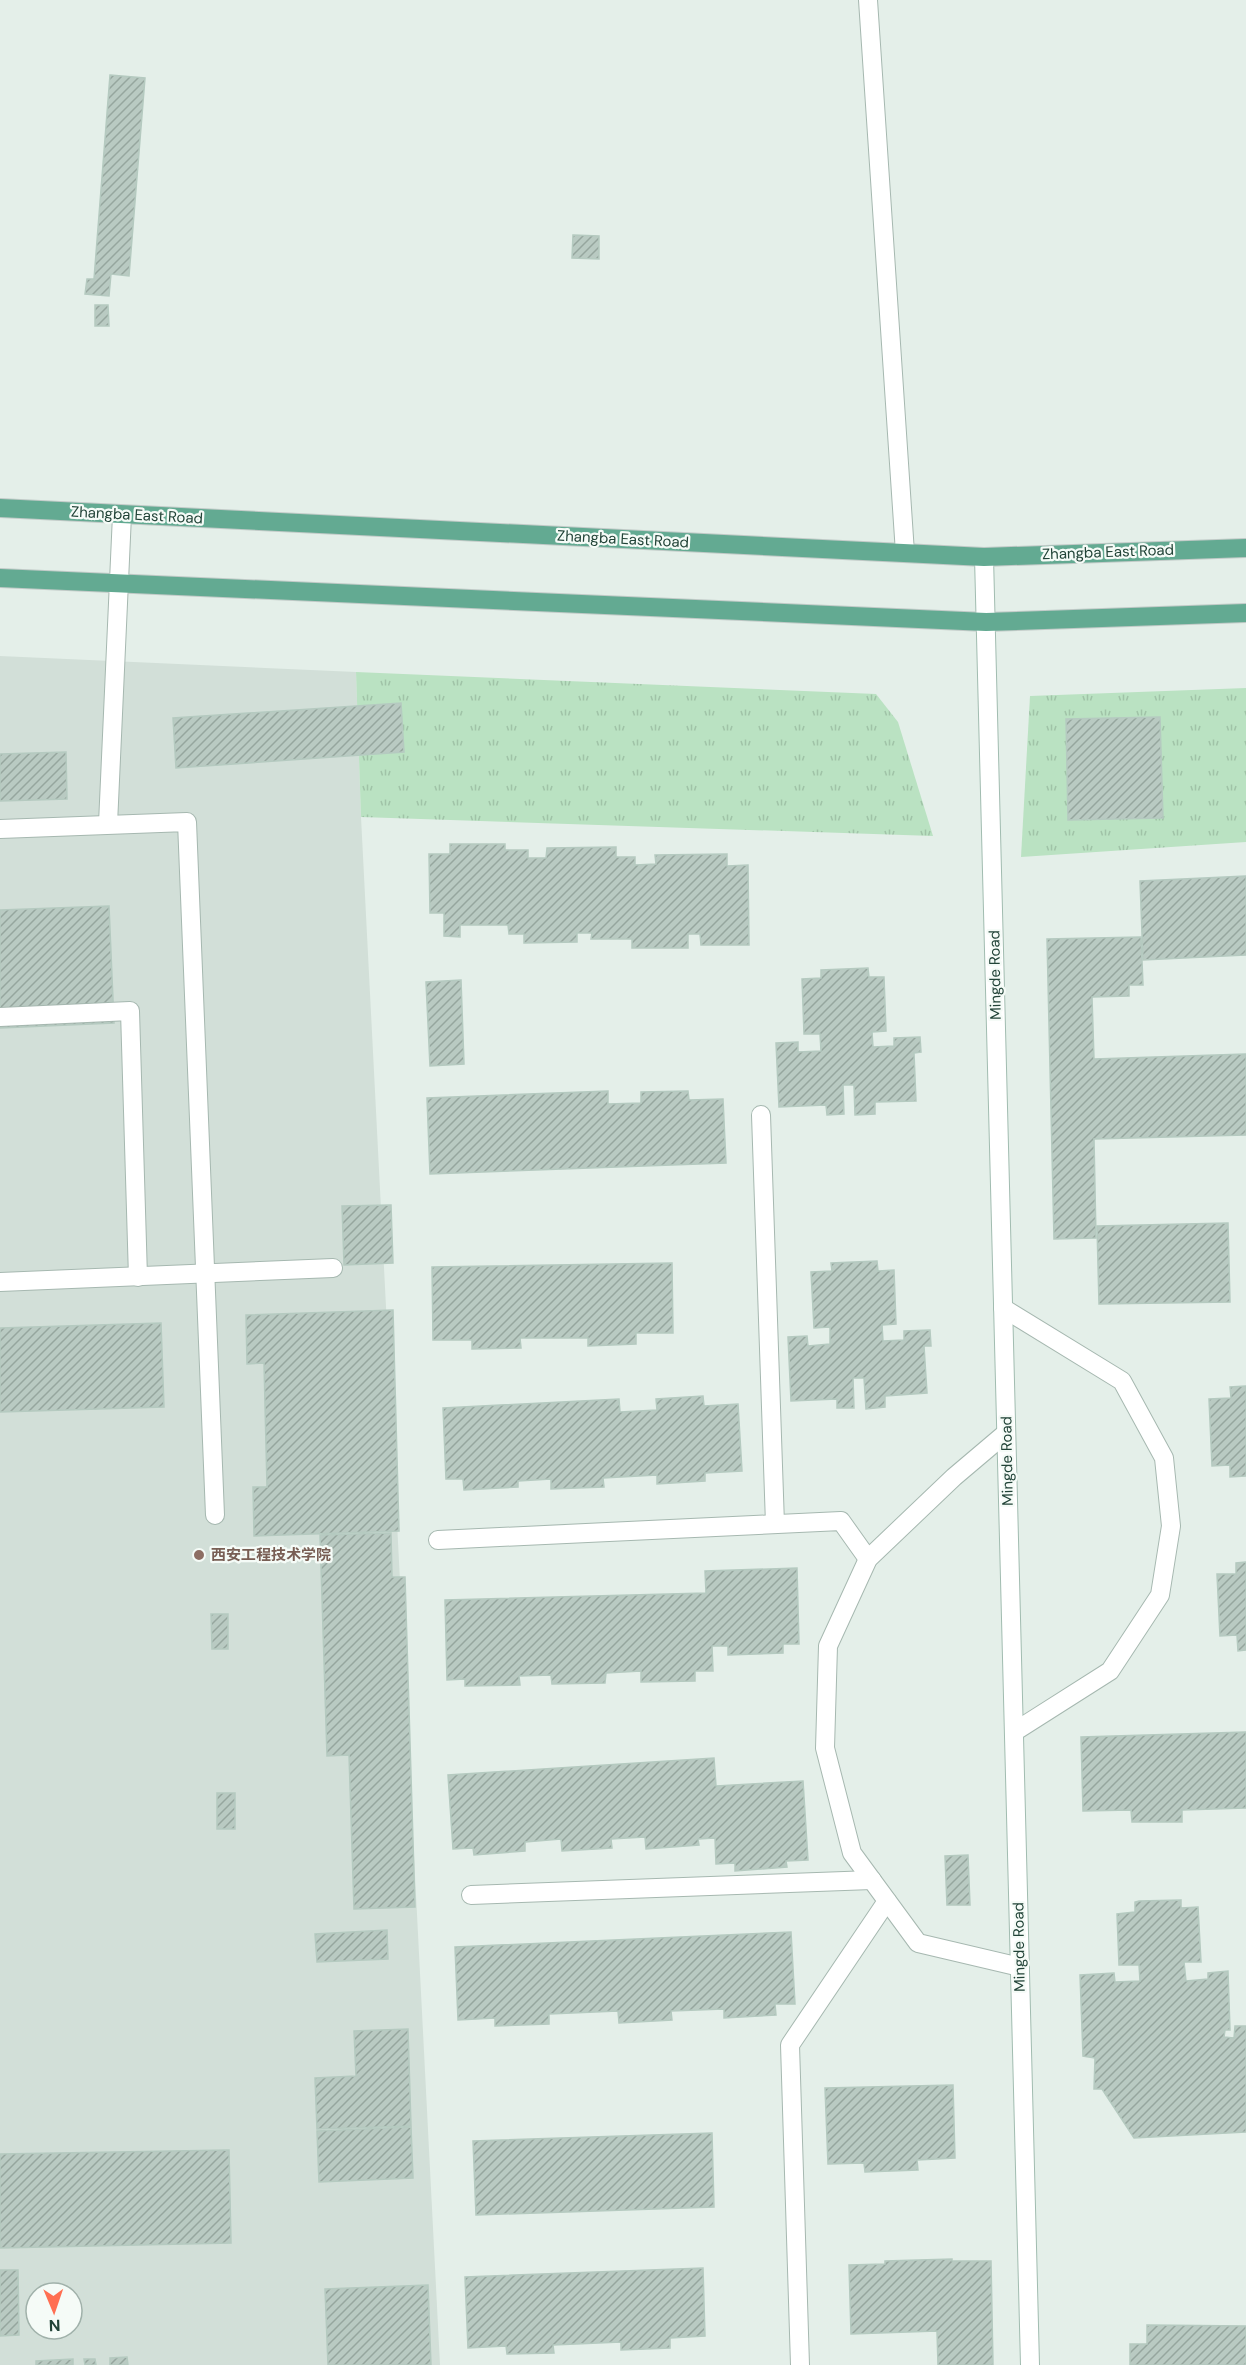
<svg xmlns="http://www.w3.org/2000/svg" width="1246" height="2365" viewBox="0 0 1246 2365" font-family="'DM Sans','Noto Sans SC',sans-serif">
	<style>
		.built { fill: #d2dfd8; fill-rule: evenodd }
		.grass { fill: url(#grass-tufts) }
		.building { fill: url(#building-hatch); stroke: #b5cac0; stroke-width: 1.5 }
		.lines { fill: none; stroke-linecap: round; stroke-linejoin: round }
		.lane-casing { stroke: #a6b8b0; stroke-width: 20 }
		.street-casing { stroke: #a6b8b0; stroke-width: 20 }
		.secondary-casing { stroke: #a1bcb0; stroke-width: 20 }
		.primary-casing { stroke: #c1cac7; stroke-width: 20 }
		.lane { stroke: #fff; stroke-width: 18 }
		.street { stroke: #fff; stroke-width: 18 }
		.secondary { stroke: #fff; stroke-width: 18 }
		.primary { stroke: #63aa92; stroke-width: 18 }
		.education-dot { fill: #8d6e63; stroke: #f5fbf7; stroke-width: 2 }
		.labels { text-anchor: middle; dominant-baseline: central; stroke-width: 4.5; stroke-linejoin: round; paint-order: stroke }
		.street-label { font-size: 15px; fill: #214337; stroke: #f5fbf7 }
		.education-label { font-size: 15px; font-weight: bold; fill: #785e54; stroke: #f5fbf7; text-anchor: start }
	</style>
	<defs>
		<pattern id="grass-tufts" width="24" height="20" patternUnits="userSpaceOnUse" patternTransform="scale(1.5)"><rect width="24" height="20" fill="#bae2c2"/><path d="M3 7l-1-3M5 7V3M7 7l1-3M15 17l-1-3M17 17v-4M19 17l1-3" fill="none" stroke="#a0c3a7"/></pattern>
		<pattern id="building-hatch" width="6" height="6" patternUnits="userSpaceOnUse" patternTransform="scale(1.5)"><rect width="6" height="6" fill="#b9cac2"/><path d="M-1 1l2-2M0 6l6-6M5 7l2-2" fill="none" stroke="#96a69e"/></pattern>
	</defs>
	<rect width="100%" height="100%" fill="#e4efe9"/>
	<path class="built" d="M0,656L356,672L361,817L440,2365H0ZM36,2293H72V2329H36Z"/>
	<g class="grass">
		<polygon points="356,672 876,694 898,722 933,836 361,817"/>
		<polygon points="1246,688 1246,842 1021,857 1030,696"/>
	</g>
	<g class="building">
		<polygon points="110,75 145,78 129,276 111,274 109,296 85,294 87,279 94,279"/>
		<polygon points="573,235 599,236 599,259 572,258"/>
		<polygon points="95,305 108,305 109,326 95,326"/>
		<polygon points="401,703 404,752 176,768 173,718"/>
		<polygon points="1160,717 1163,818 1068,820 1066,719"/>
		<polygon points="66,752 67,799 0,801 0,754"/>
		<polygon points="450,844 505,844 505,850 528,850 528,858 546,858 547,848 616,847 616,857 635,857 635,865 656,864 655,855 727,854 727,866 748,865 749,945 701,945 700,934 688,934 688,948 632,948 632,939 591,939 592,933 577,933 577,942 524,943 524,934 509,934 508,925 460,925 460,937 444,936 444,913 430,913 429,854 450,854"/>
		<polygon points="1246,876 1246,955 1143,960 1140,881"/>
		<polygon points="109,906 114,1023 0,1028 0,910"/>
		<polygon points="1141,937 1143,985 1129,985 1129,996 1092,997 1094,1059 1246,1054 1246,1135 1094,1139 1096,1238 1054,1239 1047,939"/>
		<polygon points="868,968 869,977 884,977 886,1031 872,1032 873,1047 894,1046 894,1038 920,1037 921,1052 914,1053 916,1101 875,1102 875,1114 855,1115 854,1085 843,1085 844,1114 827,1115 826,1105 779,1107 776,1043 798,1042 798,1052 821,1051 820,1034 804,1034 802,979 821,978 821,970"/>
		<polygon points="461,980 464,1064 430,1066 426,982"/>
		<polygon points="608,1091 608,1104 641,1103 641,1092 688,1091 689,1100 723,1099 726,1163 430,1174 427,1098"/>
		<polygon points="391,1205 393,1263 344,1265 342,1206"/>
		<polygon points="1228,1223 1230,1302 1099,1304 1097,1226"/>
		<polygon points="877,1261 878,1271 894,1270 896,1324 882,1325 883,1341 904,1340 904,1331 930,1330 931,1346 924,1346 927,1393 885,1396 885,1407 866,1409 864,1378 853,1378 854,1408 837,1408 837,1399 791,1401 788,1337 807,1336 808,1346 830,1344 830,1327 814,1328 811,1272 832,1271 831,1263"/>
		<polygon points="672,1263 673,1333 636,1333 636,1344 588,1346 588,1338 520,1338 521,1348 472,1349 472,1340 433,1340 432,1267"/>
		<polygon points="393,1310 399,1531 254,1536 253,1487 267,1487 264,1363 247,1364 246,1315"/>
		<polygon points="161,1323 164,1407 0,1412 0,1328"/>
		<polygon points="1246,1386 1246,1476 1230,1477 1230,1465 1212,1466 1209,1399 1231,1398 1230,1387"/>
		<polygon points="703,1396 704,1406 738,1404 742,1471 705,1473 705,1481 657,1484 657,1475 603,1478 604,1487 551,1489 551,1479 518,1481 518,1487 464,1490 463,1479 446,1479 443,1408 619,1399 620,1412 657,1410 656,1399"/>
		<polygon points="391,1533 392,1577 405,1577 415,1907 354,1909 349,1755 327,1756 320,1535"/>
		<polygon points="1246,1562 1246,1650 1238,1651 1237,1635 1220,1636 1217,1574 1236,1574 1236,1563"/>
		<polygon points="797,1568 799,1644 783,1644 783,1653 728,1655 728,1646 712,1646 713,1671 695,1671 695,1681 641,1682 641,1671 606,1673 605,1683 552,1684 551,1675 519,1676 520,1685 465,1686 465,1679 447,1680 445,1600 706,1593 705,1571"/>
		<polygon points="211,1614 228,1614 228,1649 212,1649"/>
		<polygon points="1246,1732 1246,1808 1182,1810 1182,1822 1132,1822 1131,1810 1083,1811 1081,1737"/>
		<polygon points="714,1758 716,1786 803,1781 808,1860 786,1861 787,1867 735,1871 735,1863 716,1864 715,1838 698,1839 699,1845 646,1849 645,1837 611,1839 612,1848 562,1851 561,1839 525,1842 525,1851 474,1855 473,1848 453,1849 448,1775"/>
		<rect x="217" y="1793" width="18" height="36"/>
		<polygon points="968,1855 970,1905 947,1905 945,1856"/>
		<polygon points="1181,1900 1181,1908 1198,1907 1201,1962 1184,1962 1186,1981 1208,1979 1208,1973 1228,1971 1230,2030 1225,2030 1224,2037 1234,2038 1235,2026 1246,2026 1246,2132 1134,2138 1102,2089 1094,2089 1095,2058 1083,2056 1080,1975 1114,1973 1115,1982 1140,1981 1139,1965 1119,1965 1117,1914 1135,1912 1135,1902 1139,1901"/>
		<polygon points="387,1930 388,1959 317,1962 315,1934"/>
		<polygon points="791,1932 795,2004 775,2004 776,2015 724,2018 724,2009 671,2011 672,2020 619,2023 618,2011 549,2014 549,2024 495,2026 495,2018 458,2020 455,1947"/>
		<polygon points="408,2029 411,2126 317,2129 315,2078 356,2076 354,2031"/>
		<polygon points="953,2085 955,2158 917,2160 918,2170 865,2172 864,2163 828,2164 825,2088"/>
		<polygon points="411,2127 413,2178 319,2182 317,2131"/>
		<polygon points="712,2133 714,2207 476,2215 473,2141"/>
		<polygon points="229,2150 231,2243 0,2248 0,2154"/>
		<polygon points="952,2259 952,2261 991,2261 993,2365 938,2365 937,2331 851,2334 849,2265 885,2264 885,2261"/>
		<polygon points="703,2268 705,2336 670,2338 670,2348 621,2350 621,2342 553,2345 554,2353 507,2354 506,2346 468,2348 465,2277"/>
		<polygon points="0,2270 18,2270 19,2335 0,2336"/>
		<polygon points="428,2285 431,2365 328,2365 325,2289"/>
		<polygon points="1147,2325 1246,2326 1246,2365 1130,2365 1130,2344 1147,2344"/>
		<polygon points="127,2357 128,2365 110,2365 110,2358"/>
		<polygon points="73,2359 73,2365 36,2365 36,2361"/>
		<polygon points="84,2359 95,2359 96,2365 85,2365"/>
	</g>
	<g class="lines">
		<g class="lane-casing">
			<g id="lane">
				<polyline points="108,824 122,515"/>
				<polyline points="0,829 187,822 215,1515"/>
				<polyline points="0,1017 130,1011 138,1277"/>
				<polyline points="761,1115 775,1524"/>
				<polyline points="0,1282 333,1268"/>
				<polyline points="438,1540 841,1521 868,1559"/>
				<polyline points="471,1895 872,1880"/>
				<polyline points="800,2365 790,2045 887,1901"/>
			</g>
		</g>
		<g class="street-casing">
			<g id="street">
				<polyline points="868,0 905,553"/>
				<polyline points="1003,1308 1122,1381 1164,1458 1171,1526 1160,1595 1110,1671 1014,1732"/>
				<polyline points="1006,1433 954,1477 868,1559 828,1646 825,1748 852,1853 918,1943 1020,1967"/>
			</g>
		</g>
		<g class="secondary-casing">
			<polyline id="secondary" points="984,557 1030,2365"/>
		</g>
		<g class="primary-casing">
			<g id="primary">
				<polyline points="0,508 984,557 1246,548"/>
				<polyline points="0,578 986,622 1246,613"/>
			</g>
		</g>
		<use href="#lane" class="lane"/>
		<use href="#street" class="street"/>
		<use href="#secondary" class="secondary"/>
		<use href="#primary" class="primary"/>
	</g>
	<circle class="education-dot" cx="199" cy="1555" r="6"/>
	<g class="labels">
		<g class="street-label">
			<text transform="translate(137 515) rotate(3)">Zhangba East Road</text>
			<text transform="translate(623 539) rotate(3)">Zhangba East Road</text>
			<text transform="translate(1108 552) rotate(-2)">Zhangba East Road</text>
			<text transform="translate(995 975) rotate(-91)">Mingde Road</text>
			<text transform="translate(1007 1461) rotate(-91)">Mingde Road</text>
			<text transform="translate(1019 1947) rotate(-91)">Mingde Road</text>
		</g>
		<g class="education-label">
			<text x="211" y="1555">西安工程技术学院</text>
		</g>
	</g>
	<g transform="translate(54 2311) rotate(178)"><circle r="28" fill="#f5fbf7" stroke="#a0b1aa" stroke-width="1.5"/>
	<path d="M0-4.5L10 22L0 15L-10 22Z" fill="#ff6f52"/>
	<text y="-9" font-size="16" font-weight="bold" text-anchor="middle" fill="#214337">N</text>
	</g>
</svg>
